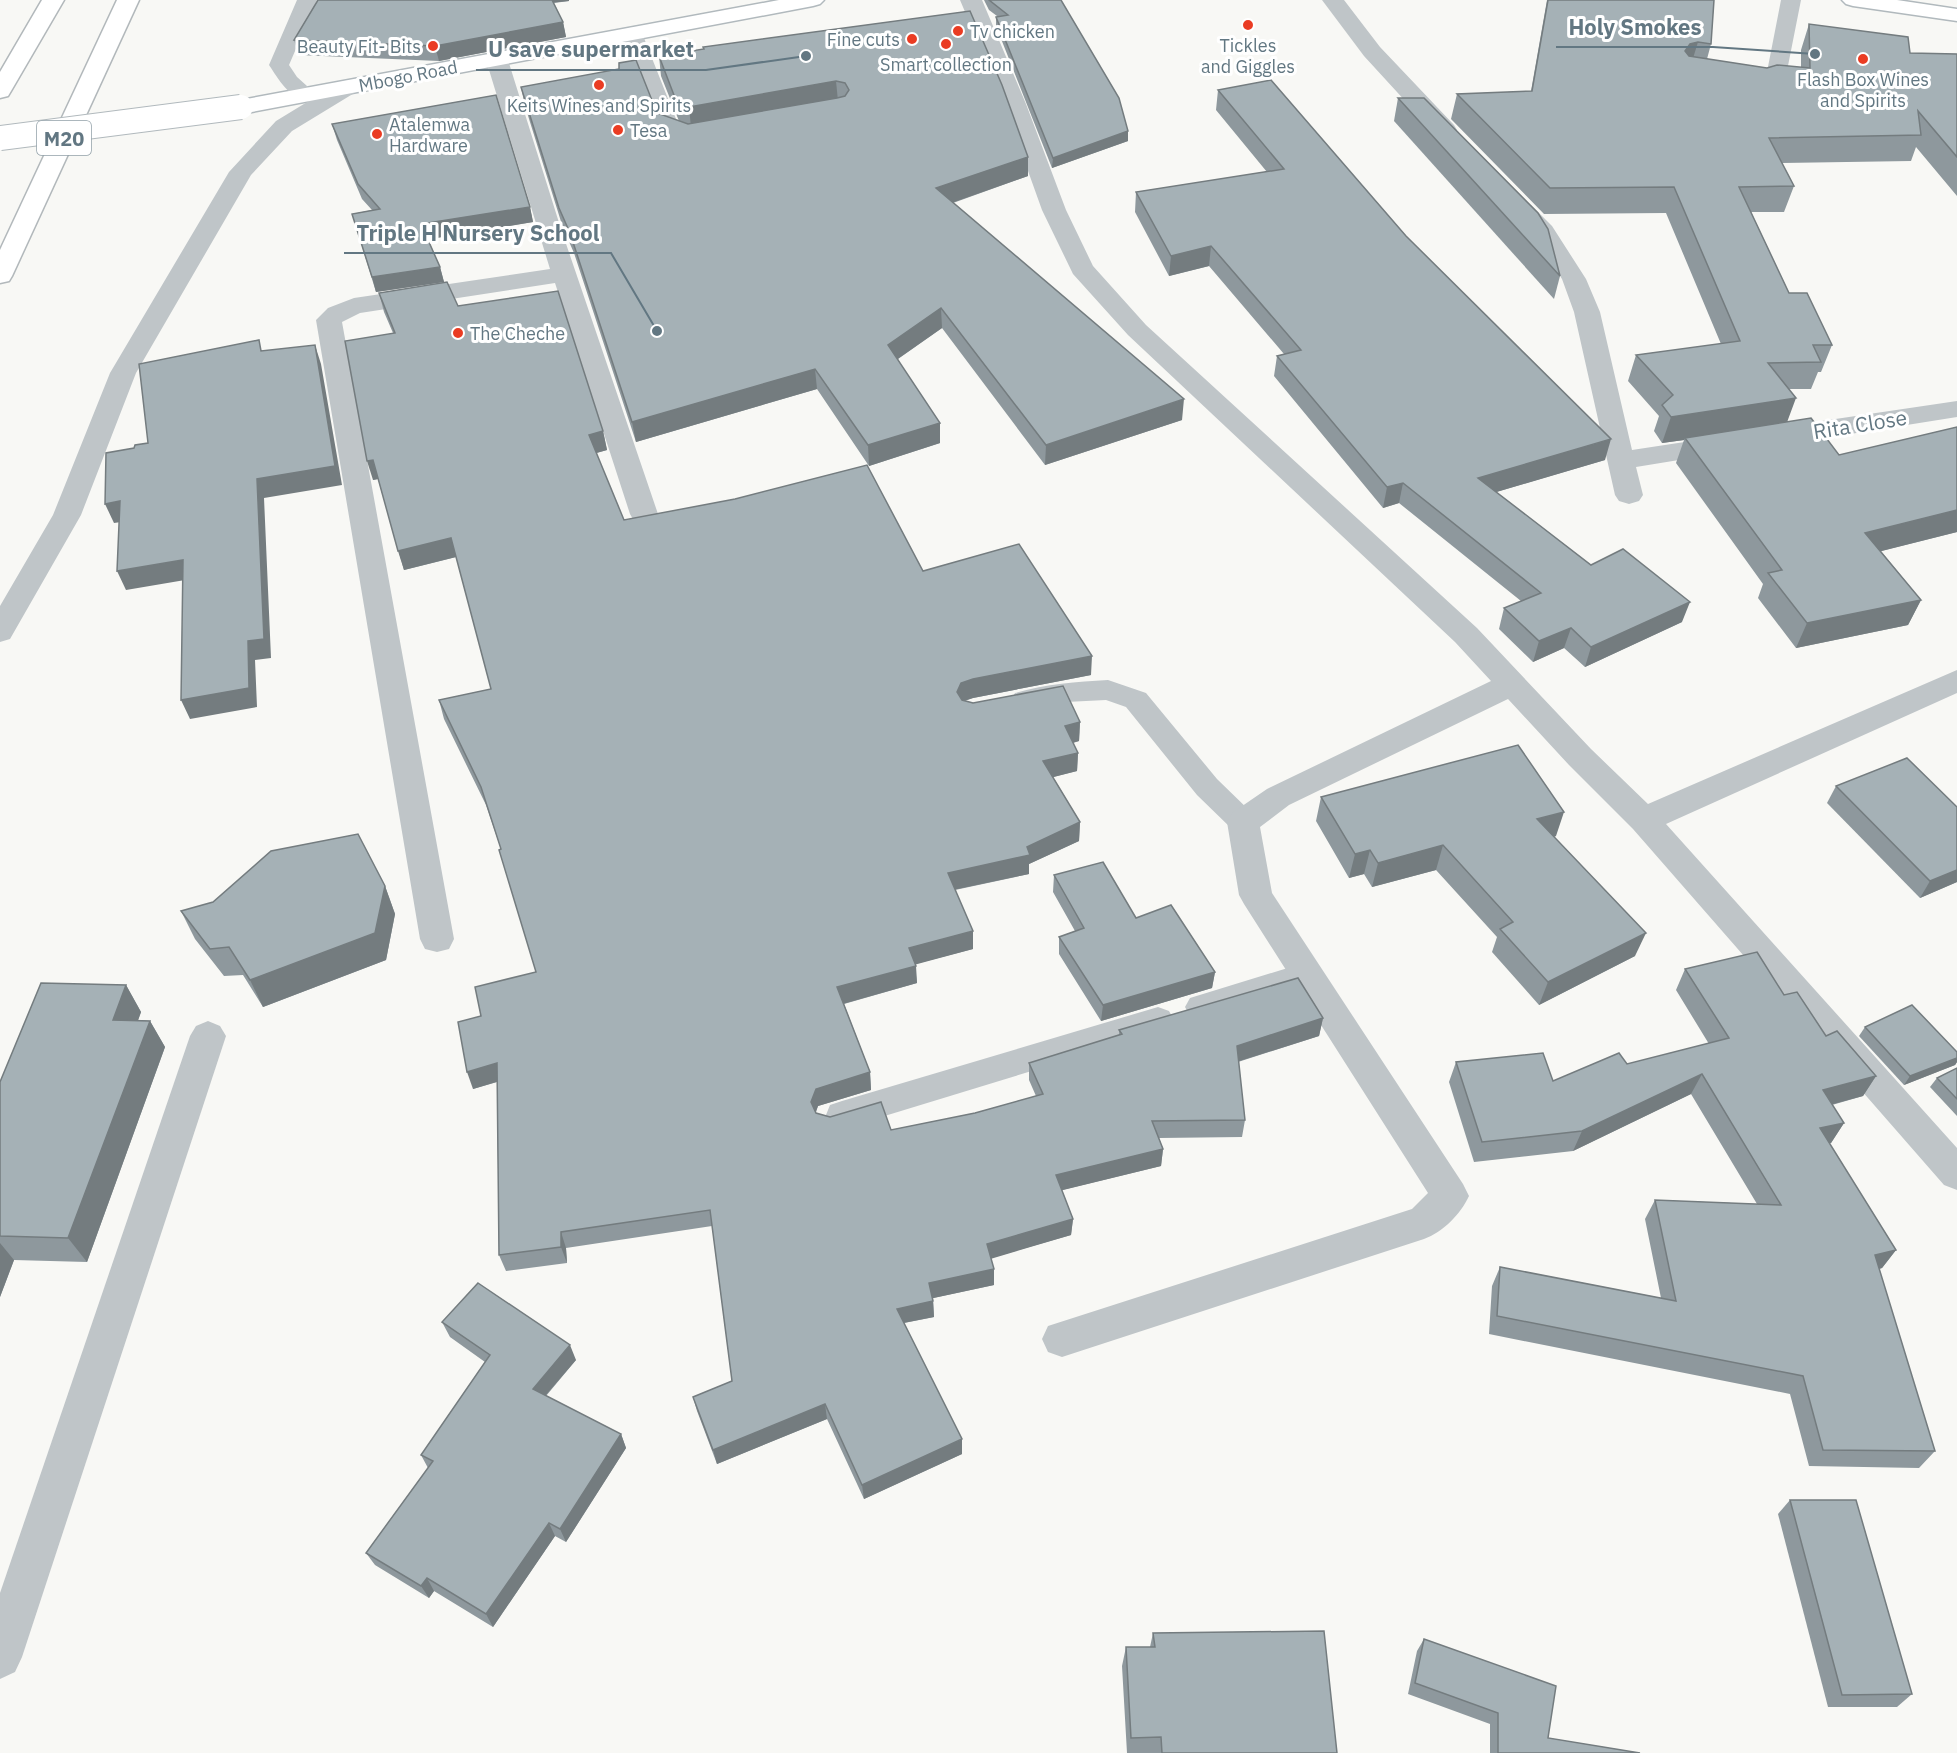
<svg xmlns="http://www.w3.org/2000/svg" width="1957" height="1753" viewBox="0 0 1957 1753" font-family="'IBM Plex Sans',sans-serif">
	<style>
		.lines { fill: none; stroke-linecap: round; stroke-linejoin: round }
		.secondary-casing { stroke: #b1b9bd; stroke-width: 3 }
		.highway-casing { stroke: #b2b8bb; stroke-width: 3 }
		.lane { fill: #bfc5c8; fill-rule: evenodd }
		.street { fill: #bfc5c8; fill-rule: evenodd }
		.secondary { fill: #fff; fill-rule: evenodd }
		.highway { fill: #fff; fill-rule: evenodd }
		.secondary-bridge-casing { stroke: #b1b9bd; stroke-width: 26; stroke-linecap: butt }
		.secondary-bridge { stroke: #fff; stroke-width: 24 }
		.wall { fill: #8e989d }
		.shaded-wall { fill: #747c7f }
		.building { fill: #a5b1b6; stroke: #747c7f; stroke-width: 1.5 }
		.poi-dot { fill: #ea3c23; stroke: #fff; stroke-width: 2 }
		.labels { text-anchor: middle; dominant-baseline: central; stroke-width: 6; stroke-linejoin: round; paint-order: stroke }
		.far-poi-label { font-size: 18px; fill: #627782; stroke: #fff; text-anchor: start }
		.far-street-label { font-size: 18px; fill: #627782; stroke: #fff }
		.shield { fill: #fff; stroke: #91a0a8; stroke-width: 1.5 }
		.shield-label { font-size: 20px; font-weight: bold; fill: #627782 }
		.street-label { font-size: 21px; fill: #627782; stroke: #fff }
		.leader { fill: none; stroke: #627782; stroke-width: 2 }
		.callout-dot { fill: #627782; stroke: #fff; stroke-width: 2 }
		.callout-label { font-size: 22px; text-anchor: middle; font-weight: bold; fill: #627782; stroke: #fff; stroke-width: 6; stroke-linejoin: round; paint-order: stroke }
	</style>
	<rect width="100%" height="100%" fill="#f8f8f5"/>
	<g class="lines">
		<g class="secondary-casing">
			<g id="secondary">
				<polygon points="779,0 824,0 820,4 813,6 241,114 233,112 230,107 233,102 241,100"/>
				<polygon points="1842,0 1897,0 1957,9 1957,21 1853,6 1846,4"/>
			</g>
		</g>
		<g class="highway-casing">
			<g id="highway">
				<polygon points="42,0 64,0 11,91 8,96 0,98 0,72"/>
				<polygon points="117,0 139,0 12,276 9,281 0,283 0,250"/>
			</g>
		</g>
		<g class="lane">
			<path d="M297,0H317L289,65L297,77L317,95L314,99C293,105 279,80 269,65Z"/>
			<polygon points="1781,0 1801,0 1785,81 1782,85 1759,91 1743,88 1740,84 1743,80 1766,77"/>
			<path d="M632,27L639,29L642,33L678,124L702,130L705,134L702,138C689,142 667,140 659,128L622,33L625,29Z"/>
			<path d="M1108,680L1146,693L1217,779L1253,814L1258,822L1253,830L1243,833L1233,830L1197,795L1126,707L1106,700L1066,702L1025,710L1015,707L1011,700L1015,693C1046,684 1076,682 1108,680Z"/>
			<polygon points="1307,962 1318,966 1323,975 1318,984 1201,1020 1190,1016 1185,1007 1190,998"/>
			<polygon points="1158,1007 1169,1011 1174,1020 1169,1029 842,1129 830,1125 826,1115 830,1105 842,1101"/>
		</g>
		<g class="street">
			<path d="M960,0H982L1026,104L1066,210L1093,266L1146,325L1477,628L1591,749L1648,804L1957,670V693L1666,824L1957,1148V1190L1944,1185L1633,829L1569,765L1508,699L1289,805L1260,827L1272,893L1463,1184L1469,1196C1460,1215 1443,1232 1424,1239L1062,1357L1048,1352L1042,1339L1048,1326L1412,1209L1428,1193L1244,904L1239,895L1227,822L1232,813L1267,789L1491,681L1455,642L1128,335L1073,274L1042,210L1004,104Z"/>
			<polygon points="1322,0 1344,0 1380,47 1454,125 1457,130 1454,135 1446,137 1438,135 1408,104 1364,56"/>
			<polygon points="497,53 505,55 508,60 561,229 658,514 654,521 644,523 634,521 630,514 555,283 360,313 342,322 454,939 449,949 437,952 425,949 420,939 316,320 328,308 354,298 550,269 486,60 489,55"/>
			<polygon points="348,80 356,82 359,87 356,92 292,131 251,175 136,373 81,515 10,639 0,642 0,606 53,515 110,373 229,172 276,121 340,82"/>
			<polygon points="1523,203 1531,205 1552,226 1586,279 1600,312 1632,450 1724,436 1734,439 1738,445 1734,451 1636,467 1643,495 1639,501 1629,504 1619,501 1615,495 1574,312 1562,279 1534,235 1511,210 1515,205"/>
			<polygon points="1957,401 1957,417 1775,446 1765,443 1762,437 1765,431 1775,428"/>
			<polygon points="208,1021 220,1026 226,1036 22,1657 15,1672 0,1679 0,1593 190,1036 196,1026"/>
		</g>
		<use href="#secondary" class="secondary"/>
		<use href="#highway" class="highway"/>
		<g class="secondary-bridge-casing">
			<polyline id="secondary-bridge" points="0,138 241,107"/>
		</g>
		<use href="#secondary-bridge" class="secondary-bridge"/>
	</g>
	<g class="wall">
		<polygon points="318,0 569,0 569,1 554,3 563,22 566,37 439,61 299,55 294,40"/>
		<polygon points="984,0 1061,0 1128,141 1052,168 996,26 996,17 997,16 989,10"/>
		<polygon points="1547,0 1714,0 1711,44 1707,59 1767,68 1801,67 1801,50 1809,24 1910,53 1957,54 1957,196 1916,147 1911,161 1782,163 1794,186 1784,212 1751,212 1789,293 1832,345 1821,372 1818,372 1811,389 1789,389 1787,422 1839,455 1957,427 1957,532 1881,551 1921,600 1908,625 1796,648 1758,598 1763,584 1676,463 1684,440 1662,443 1654,431 1659,416 1628,381 1636,355 1721,344 1666,213 1544,214 1451,119 1457,94 1531,91"/>
		<polygon points="970,11 1028,176 953,203 1182,420 1045,465 942,328 898,359 940,443 869,466 817,389 636,442 574,253 563,228 525,106 521,87 657,113 679,121 661,76 659,56"/>
		<polygon points="1218,90 1406,236 1605,460 1496,492 1591,565 1682,622 1585,667 1564,648 1533,662 1499,629 1504,608 1521,601 1399,503 1383,508 1274,376 1277,356 1284,354 1209,266 1169,276 1135,212 1136,192 1267,172 1216,110"/>
		<polygon points="1398,98 1560,276 1554,299 1394,121"/>
		<polygon points="332,124 530,207 533,222 428,239 440,267 444,282 376,292 352,214 372,210 362,199 337,140"/>
		<polygon points="379,293 458,306 603,431 607,450 596,453 624,520 923,571 1091,675 973,698 964,701 973,703 1080,722 1079,741 1073,743 1078,753 1077,771 1053,777 1080,822 1079,841 1029,864 1029,874 955,890 973,949 915,964 917,983 844,1004 870,1072 871,1090 818,1106 816,1112 816,1113 830,1117 891,1130 975,1113 1036,1096 1029,1080 1029,1063 1119,1035 1119,1030 1323,1018 1319,1036 1238,1062 1245,1120 1242,1137 1159,1138 1163,1149 1161,1166 1062,1190 1073,1219 1071,1235 991,1258 994,1269 994,1285 933,1298 934,1317 904,1323 962,1454 864,1499 827,1419 717,1464 697,1411 693,1397 732,1381 712,1226 566,1248 567,1263 506,1271 499,1255 497,1082 473,1089 481,1016 536,972 501,849 486,805 444,719 439,700 491,689 456,557 404,570 378,479 373,480 393,333 384,312"/>
		<polygon points="1836,786 1957,807 1957,882 1920,898 1827,803"/>
		<polygon points="1321,797 1556,836 1554,837 1635,956 1539,1005 1492,952 1497,937 1436,870 1372,887 1364,874 1349,878 1316,821"/>
		<polygon points="1054,875 1136,918 1215,972 1212,988 1101,1021 1059,954 1059,937 1075,931 1053,892"/>
		<polygon points="385,886 395,914 386,960 263,1007 243,975 224,976 195,939 181,911"/>
		<polygon points="1685,969 1784,995 1826,1036 1876,1076 1863,1096 1832,1105 1844,1123 1831,1143 1829,1143 1896,1250 1882,1268 1879,1269 1935,1451 1919,1468 1809,1466 1790,1394 1489,1334 1492,1286 1500,1267 1661,1298 1645,1219 1655,1200 1757,1204 1691,1094 1573,1151 1474,1162 1449,1082 1456,1062 1553,1081 1627,1064 1709,1044 1676,990"/>
		<polygon points="126,985 141,1012 138,1020 150,1021 165,1047 87,1262 14,1260 0,1297 0,1082"/>
		<polygon points="1865,1027 1957,1052 1957,1062 1955,1065 1904,1085 1859,1036"/>
		<polygon points="1957,1068 1957,1116 1930,1087 1937,1078"/>
		<polygon points="442,1322 576,1360 546,1396 621,1434 626,1448 566,1542 555,1536 493,1627 434,1591 429,1598 375,1565 366,1553 428,1468 421,1455 485,1362 450,1337"/>
		<polygon points="1790,1500 1912,1694 1897,1707 1828,1707 1778,1514"/>
		<polygon points="1153,1633 1337,1753 1127,1753 1122,1666 1126,1647 1150,1647"/>
		<polygon points="1424,1639 1548,1738 1640,1753 1490,1753 1490,1724 1408,1694 1417,1651"/>
	</g>
	<g class="shaded-wall">
		<polygon points="549,0 569,0 569,1 549,3"/>
		<polygon points="563,22 566,37 439,61 435,46"/>
		<polygon points="1698,42 1690,68 1685,51 1690,44"/>
		<polygon points="836,81 838,101 691,127 689,107"/>
		<polygon points="1128,131 1128,141 1052,168 1053,158"/>
		<polygon points="1028,157 1028,176 937,208 936,188"/>
		<polygon points="530,207 533,222 425,240 421,224"/>
		<polygon points="1211,246 1209,266 1169,276 1171,256"/>
		<polygon points="440,267 444,282 376,292 372,277"/>
		<polygon points="941,308 942,328 889,365 888,345"/>
		<polygon points="315,345 321,364 342,485 264,498 271,658 255,660 257,707 190,719 181,700 248,641 257,479"/>
		<polygon points="815,369 817,389 636,442 632,422"/>
		<polygon points="1796,398 1786,425 1685,438 1684,440 1662,443 1671,417"/>
		<polygon points="1184,399 1182,420 1045,465 1046,445"/>
		<polygon points="940,423 940,443 869,466 868,445"/>
		<polygon points="603,431 607,450 593,454 589,435"/>
		<polygon points="1611,439 1605,460 1473,499 1478,478"/>
		<polygon points="373,460 378,479 373,480 367,461"/>
		<polygon points="1403,483 1399,503 1383,508 1387,487"/>
		<polygon points="120,501 128,521 114,523 105,504"/>
		<polygon points="1957,510 1957,532 1854,558 1865,533"/>
		<polygon points="451,538 456,557 404,570 398,551"/>
		<polygon points="183,560 191,579 126,590 117,571"/>
		<polygon points="1921,600 1908,625 1796,648 1807,623"/>
		<polygon points="1690,602 1682,622 1585,667 1591,647"/>
		<polygon points="1571,628 1564,648 1533,662 1539,641"/>
		<polygon points="1092,656 1091,675 973,698 961,702 957,692 961,683 973,679"/>
		<polygon points="1080,722 1079,741 1064,745 1065,726"/>
		<polygon points="1078,753 1077,771 1042,780 1043,761"/>
		<polygon points="1564,812 1556,836 1529,843 1537,819"/>
		<polygon points="1080,822 1079,841 1029,864 1029,874 948,891 948,873 1027,847"/>
		<polygon points="1443,845 1436,870 1372,887 1378,863"/>
		<polygon points="1370,850 1364,874 1349,878 1355,854"/>
		<polygon points="1957,870 1957,882 1920,898 1930,881"/>
		<polygon points="385,886 395,914 386,960 263,1007 250,980"/>
		<polygon points="973,931 973,949 910,966 909,948"/>
		<polygon points="1646,933 1635,956 1539,1005 1548,982"/>
		<polygon points="916,966 917,983 839,1005 837,987"/>
		<polygon points="1215,972 1212,988 1101,1021 1103,1005"/>
		<polygon points="126,985 141,1012 129,1046 113,1020"/>
		<polygon points="1323,1018 1319,1036 1233,1063 1237,1046"/>
		<polygon points="150,1021 165,1047 87,1262 68,1238"/>
		<polygon points="1957,1058 1957,1062 1955,1065 1904,1085 1910,1076"/>
		<polygon points="497,1063 503,1080 473,1089 467,1072"/>
		<polygon points="870,1072 871,1090 818,1106 813,1119 811,1102 816,1089"/>
		<polygon points="1702,1074 1691,1094 1573,1151 1582,1131"/>
		<polygon points="1876,1076 1863,1096 1811,1110 1823,1090"/>
		<polygon points="1844,1123 1831,1143 1807,1148 1820,1128"/>
		<polygon points="1163,1149 1161,1166 1055,1192 1056,1175"/>
		<polygon points="1073,1219 1071,1235 987,1260 987,1244"/>
		<polygon points="561,1232 566,1248 567,1263 561,1247"/>
		<polygon points="0,1243 14,1260 0,1297"/>
		<polygon points="1896,1250 1882,1268 1861,1274 1875,1255"/>
		<polygon points="994,1269 994,1285 929,1299 929,1283"/>
		<polygon points="933,1301 934,1317 898,1324 897,1309"/>
		<polygon points="570,1345 576,1360 539,1403 533,1389"/>
		<polygon points="825,1404 827,1419 717,1464 713,1450"/>
		<polygon points="621,1434 626,1448 566,1542 560,1529"/>
		<polygon points="962,1439 962,1454 864,1499 862,1485"/>
		<polygon points="549,1523 555,1536 493,1627 486,1614"/>
		<polygon points="427,1578 434,1591 429,1598 421,1586"/>
	</g>
	<g class="building">
		<polygon points="318,0 552,0 563,22 435,46 294,40"/>
		<polygon points="989,0 1061,0 1119,98 1128,131 1053,158 996,17 1008,15"/>
		<polygon points="1548,0 1714,0 1711,44 1698,42 1690,44 1685,51 1689,56 1767,68 1777,65 1810,68 1809,24 1908,37 1910,53 1957,54 1957,157 1918,111 1921,135 1769,138 1794,186 1739,187 1789,293 1807,293 1832,345 1813,345 1821,362 1768,363 1796,398 1671,417 1662,405 1673,395 1636,355 1740,341 1674,187 1550,188 1457,94 1532,91"/>
		<polygon points="970,11 1002,85 1028,157 936,188 1184,399 1046,445 941,308 888,345 940,423 868,445 815,369 632,422 570,233 559,208 521,87 619,69 619,63 636,60 657,113 688,124 837,98 845,96 849,90 845,83 836,81 689,107 677,103 659,56 704,49 703,47"/>
		<polygon points="1271,80 1406,236 1611,439 1478,478 1591,565 1623,549 1690,602 1591,647 1571,628 1539,641 1504,608 1541,593 1403,483 1387,487 1277,356 1301,350 1211,246 1171,256 1136,192 1284,169 1218,90"/>
		<polygon points="496,95 530,207 421,224 440,267 372,277 352,214 380,209 358,184 332,124"/>
		<polygon points="1398,98 1424,98 1538,213 1548,229 1560,276"/>
		<polygon points="447,282 458,306 558,291 603,431 589,435 624,520 735,499 867,465 923,571 1019,544 1092,656 973,679 961,683 957,692 962,700 973,703 1063,686 1080,722 1065,726 1078,753 1043,761 1080,822 1027,847 1030,855 948,873 973,931 909,948 916,966 837,987 870,1072 816,1089 811,1102 816,1113 830,1117 881,1102 891,1130 975,1113 1043,1094 1029,1063 1122,1034 1119,1030 1298,978 1323,1018 1237,1046 1245,1120 1152,1121 1163,1149 1056,1175 1073,1219 987,1244 994,1269 929,1283 933,1301 897,1309 962,1439 862,1485 825,1404 713,1450 693,1397 732,1381 710,1210 561,1232 561,1247 499,1255 497,1063 467,1072 458,1022 481,1016 475,987 536,972 499,850 501,849 481,787 439,700 491,689 451,538 398,551 373,460 367,461 345,341 395,333 379,293"/>
		<polygon points="259,340 261,351 315,345 335,466 257,479 264,639 248,641 249,688 181,700 183,560 117,571 120,501 105,504 106,453 134,448 135,445 148,443 139,364"/>
		<polygon points="1811,418 1839,455 1957,427 1957,510 1865,533 1921,600 1807,623 1768,573 1782,570 1685,438"/>
		<polygon points="1518,745 1564,812 1537,819 1646,933 1548,982 1500,929 1513,922 1443,845 1378,863 1370,850 1355,854 1321,797"/>
		<polygon points="1907,758 1957,807 1957,870 1930,881 1836,786"/>
		<polygon points="358,834 385,886 375,933 250,980 229,947 210,949 181,911 213,902 271,851"/>
		<polygon points="1103,862 1136,918 1171,905 1215,972 1103,1005 1059,937 1084,928 1054,875"/>
		<polygon points="1757,952 1784,995 1797,992 1826,1036 1837,1031 1876,1076 1823,1090 1844,1123 1820,1128 1896,1250 1875,1255 1935,1451 1823,1450 1803,1376 1497,1316 1500,1267 1676,1301 1655,1200 1781,1205 1702,1074 1582,1131 1482,1142 1456,1062 1543,1053 1553,1081 1619,1053 1627,1064 1729,1038 1685,969"/>
		<polygon points="41,983 126,985 113,1020 150,1021 68,1238 0,1236 0,1082"/>
		<polygon points="1912,1005 1957,1052 1957,1058 1910,1076 1865,1027"/>
		<polygon points="1957,1068 1957,1099 1937,1078"/>
		<polygon points="478,1283 570,1345 533,1389 621,1434 560,1529 549,1523 486,1614 427,1578 421,1586 366,1553 433,1461 421,1455 490,1355 442,1322"/>
		<polygon points="1790,1500 1856,1500 1912,1694 1842,1695"/>
		<polygon points="1324,1631 1337,1753 1162,1753 1161,1737 1131,1738 1126,1647 1155,1647 1153,1633"/>
		<polygon points="1424,1639 1556,1686 1548,1738 1640,1753 1498,1753 1498,1713 1415,1683"/>
	</g>
	<g class="poi-dot">
		<circle cx="1248" cy="25" r="6"/>
		<circle cx="958" cy="31" r="6"/>
		<circle cx="912" cy="39" r="6"/>
		<circle cx="946" cy="44" r="6"/>
		<circle cx="433" cy="46" r="6"/>
		<circle cx="1863" cy="59" r="6"/>
		<circle cx="599" cy="85" r="6"/>
		<circle cx="618" cy="130" r="6"/>
		<circle cx="377" cy="134" r="6"/>
		<circle cx="458" cy="333" r="6"/>
	</g>
	<g class="labels">
		<g class="far-poi-label">
			<text x="970" y="31">Tv chicken</text>
			<text x="900" y="39" text-anchor="end">Fine cuts</text>
			<text x="1248" y="45" text-anchor="middle">Tickles<tspan x="1248" dy="21">and Giggles</tspan></text>
			<text x="421" y="46" text-anchor="end">Beauty Fit- Bits</text>
			<text x="946" y="64" text-anchor="middle">Smart collection</text>
			<text x="1863" y="79" text-anchor="middle">Flash Box Wines<tspan x="1863" dy="21">and Spirits</tspan></text>
			<text x="599" y="105" text-anchor="middle">Keits Wines and Spirits</text>
			<text x="389" y="124">Atalemwa<tspan x="389" dy="21">Hardware</tspan></text>
			<text x="630" y="130">Tesa</text>
			<text x="470" y="333">The Cheche</text>
		</g>
		<g class="far-street-label">
			<text transform="translate(408 76) rotate(-11)">Mbogo Road</text>
		</g>
		<rect class="shield" x="37" y="121" width="54" height="34" rx="4.5"/>
		<g class="shield-label">
			<text x="64" y="138">M20</text>
		</g>
		<g class="street-label">
			<text transform="translate(1860 424) rotate(-9)">Rita Close</text>
		</g>
	</g>
	<path class="leader" d="M1815 54L1713 47H1556M806 56L706 70H476M657 331L611 253H344"/>
	<g class="callout-dot">
		<circle cx="1815" cy="54" r="6"/>
		<circle cx="806" cy="56" r="6"/>
		<circle cx="657" cy="331" r="6"/>
	</g>
	<g class="callout-label">
		<text x="1635" y="35">Holy Smokes</text>
		<text x="591" y="57">U save supermarket</text>
		<text x="478" y="241">Triple H Nursery School</text>
	</g>
</svg>
